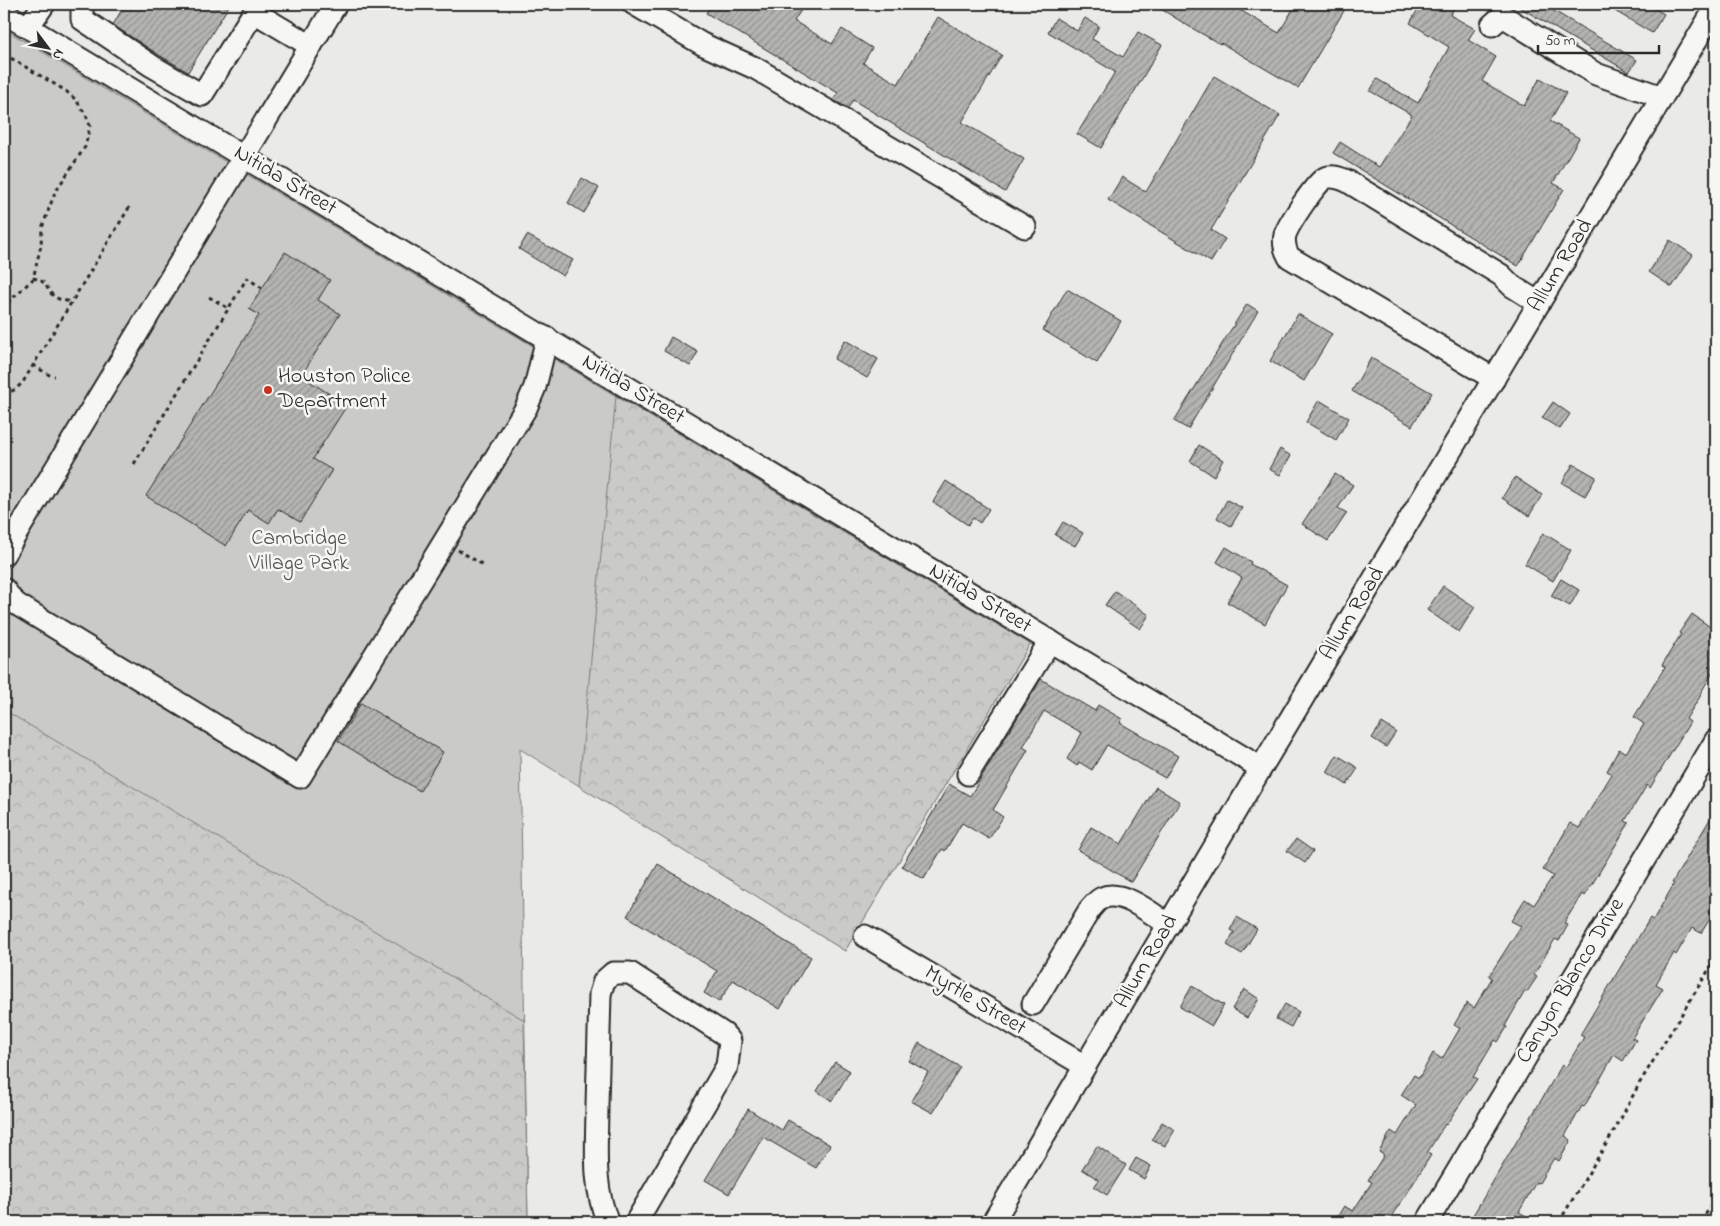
<svg xmlns="http://www.w3.org/2000/svg" width="1720" height="1226" viewBox="0 0 1720 1226" font-family="'Indie Flower',sans-serif">
	<style>
		.green { fill: #cacac7; stroke: #7a7a79 }
		.forest { fill: url(#forest-crowns); stroke: #7a7a79 }
		.building { fill: url(#building-hatch); stroke: #2b2b2b }
		.lines { fill: none; stroke-linecap: round; stroke-linejoin: round }
		.minor-casing { stroke: #2b2b2b; stroke-width: 25 }
		.path { stroke: #2b2b2b; stroke-width: 3; stroke-dasharray: 4 4; stroke-linecap: butt }
		.minor { stroke: #f6f6f2; stroke-width: 21 }
		.poi-dot { fill: #c8321e; stroke: #f6f6f2; stroke-width: 2 }
		.labels { text-anchor: middle; dominant-baseline: central; stroke-width: 5; stroke-linejoin: round; paint-order: stroke }
		.street-label { font-size: 22px; fill: #2b2b2b; stroke: #f6f6f2 }
		.poi-label { font-size: 22px; fill: #2b2b2b; stroke: #f6f6f2; text-anchor: start }
		.park-label { font-size: 22px; fill: #535352; stroke: #f6f6f2 }
	</style>
	<defs>
		<pattern id="forest-crowns" width="20" height="18" patternUnits="userSpaceOnUse" patternTransform="scale(1.25)"><rect width="20" height="18" fill="#cacac7"/><path d="M2 6a3 3 0 1 1 6 0M12 15a3 3 0 1 1 6 0" fill="none" stroke="#aeaeab"/></pattern>
		<pattern id="building-hatch" width="6" height="6" patternUnits="userSpaceOnUse" patternTransform="scale(1.25)"><rect width="6" height="6" fill="#b4b4b1"/><path d="M-1 1l2-2M0 6l6-6M5 7l2-2" fill="none" stroke="#939390"/></pattern>
	</defs>
	<rect width="100%" height="100%" fill="#eaeae6"/>
	<filter id="ink" filterUnits="userSpaceOnUse"><feTurbulence type="fractalNoise" baseFrequency=".02" numOctaves="2"/><feDisplacementMap in="SourceGraphic" scale="10" xChannelSelector="R" yChannelSelector="G"/><feConvolveMatrix kernelMatrix="1 2 1 2 8 2 1 2 1" color-interpolation-filters="sRGB"/></filter>
	<g filter="url(#ink)">
		<polygon class="green" points="4,29 1030,644 845,951 520,749 528,1222 4,1222"/>
		<g class="forest">
			<polygon points="616,396 1030,644 845,951 579,786"/>
			<polygon points="4,710 524,1020 528,1222 4,1222"/>
		</g>
		<g class="building">
			<polygon points="125,4 230,4 188,72 159,55 113,25"/>
			<polygon points="712,4 805,4 794,21 832,44 842,29 872,48 863,63 898,84 938,17 1002,55 962,122 1024,159 1005,192 853,100 848,108 833,100 838,93 706,13"/>
			<polygon points="1153,4 1244,4 1240,10 1279,33 1296,4 1348,4 1298,88 1221,43 1220,44 1190,27"/>
			<polygon points="1421,4 1457,4 1450,15 1475,29 1468,40 1496,57 1482,81 1524,106 1540,78 1566,93 1550,121 1579,138 1553,183 1564,189 1518,266 1333,153 1340,142 1379,167 1412,115 1370,91 1377,79 1418,103 1449,47 1410,23"/>
			<polygon points="1514,4 1542,4 1637,60 1629,72 1627,71"/>
			<polygon points="1603,4 1647,4 1664,14 1652,33"/>
			<polygon points="1056,18 1077,31 1085,18 1099,26 1092,39 1123,57 1138,32 1162,45 1101,148 1077,134 1115,72 1048,32"/>
			<polygon points="1214,76 1280,115 1211,230 1225,239 1211,262 1108,200 1122,177 1146,192"/>
			<polygon points="582,178 599,188 584,213 568,203"/>
			<polygon points="527,235 573,260 563,276 519,249"/>
			<polygon points="1670,240 1693,255 1672,287 1649,272"/>
			<polygon points="285,252 330,280 318,300 340,314 301,376 347,405 313,459 332,470 300,522 278,509 269,523 248,510 226,546 146,496 259,315 249,309"/>
			<polygon points="1067,289 1121,321 1097,363 1043,330"/>
			<polygon points="1247,304 1258,311 1188,429 1174,421"/>
			<polygon points="1298,314 1332,334 1304,381 1270,361"/>
			<polygon points="671,337 698,352 690,366 664,351"/>
			<polygon points="845,340 878,359 867,378 834,359"/>
			<polygon points="1371,358 1432,393 1412,426 1352,391"/>
			<polygon points="1319,400 1349,418 1336,440 1306,422"/>
			<polygon points="1553,402 1570,414 1560,429 1542,418"/>
			<polygon points="1199,445 1223,460 1214,476 1190,461"/>
			<polygon points="1280,449 1291,456 1280,475 1269,469"/>
			<polygon points="1573,464 1596,477 1585,496 1562,483"/>
			<polygon points="1335,474 1353,485 1338,508 1347,513 1328,541 1302,524"/>
			<polygon points="1515,477 1542,495 1529,516 1502,498"/>
			<polygon points="946,481 989,509 980,523 973,518 968,525 933,502"/>
			<polygon points="1227,500 1242,508 1231,526 1217,518"/>
			<polygon points="1063,522 1083,533 1075,546 1055,535"/>
			<polygon points="1543,533 1571,550 1553,581 1525,564"/>
			<polygon points="1226,547 1251,562 1250,564 1287,585 1265,624 1227,602 1242,578 1217,562"/>
			<polygon points="1561,579 1579,590 1570,606 1551,596"/>
			<polygon points="1443,586 1475,607 1459,632 1427,610"/>
			<polygon points="1115,591 1149,615 1140,629 1105,605"/>
			<polygon points="1692,614 1716,631 1716,667 1700,694 1701,695 1686,719 1690,722 1650,788 1647,785 1625,821 1629,823 1585,896 1582,894 1564,923 1568,925 1559,941 1555,939 1534,975 1537,977 1527,992 1525,991 1505,1026 1507,1027 1498,1042 1495,1040 1473,1077 1477,1079 1446,1125 1445,1124 1427,1153 1431,1155 1406,1195 1387,1222 1334,1222 1344,1206 1353,1211 1372,1182 1368,1180 1384,1155 1379,1152 1391,1131 1397,1135 1416,1105 1401,1095 1414,1075 1419,1078 1433,1053 1442,1059 1460,1028 1454,1025 1467,1003 1474,1008 1492,978 1489,976 1521,926 1511,921 1525,899 1534,905 1553,876 1543,870 1558,844 1570,823 1579,828 1612,774 1607,771 1619,749 1626,753 1644,724 1634,717 1665,667 1662,665 1681,634 1679,633"/>
			<polygon points="1041,679 1095,711 1098,705 1122,719 1120,723 1178,756 1165,778 1107,745 1092,770 1079,762 1077,766 1067,759 1082,733 1044,711 1023,747 1028,750 993,810 1003,817 989,839 962,823 945,851 942,849 924,879 902,866 949,784 970,796"/>
			<polygon points="361,703 443,752 420,791 338,741"/>
			<polygon points="1382,723 1396,732 1386,747 1372,738"/>
			<polygon points="1337,755 1358,768 1347,785 1327,772"/>
			<polygon points="1156,787 1180,802 1131,882 1078,850 1091,827 1121,844"/>
			<polygon points="1716,809 1716,899 1709,911 1713,914 1701,933 1692,928 1676,955 1674,953 1656,984 1663,988 1632,1038 1636,1040 1623,1061 1614,1055 1584,1107 1582,1106 1565,1136 1571,1140 1559,1161 1554,1158 1539,1183 1536,1182 1519,1212 1537,1222 1469,1222 1562,1065 1566,1067 1584,1037 1580,1035 1650,918 1653,920 1674,884 1672,883"/>
			<polygon points="1296,839 1313,851 1305,863 1287,851"/>
			<polygon points="658,864 811,957 780,1009 733,980 719,1002 704,993 717,971 627,916"/>
			<polygon points="1237,917 1257,929 1242,954 1227,945 1234,932 1230,930"/>
			<polygon points="1192,986 1224,1005 1212,1026 1180,1007"/>
			<polygon points="1244,989 1259,999 1247,1018 1232,1009"/>
			<polygon points="1285,1004 1299,1012 1291,1027 1276,1019"/>
			<polygon points="919,1043 960,1067 933,1113 911,1101 928,1072 909,1061"/>
			<polygon points="835,1062 850,1071 832,1101 817,1091"/>
			<polygon points="748,1109 782,1130 788,1120 830,1145 816,1168 763,1137 729,1194 705,1180"/>
			<polygon points="1162,1122 1175,1130 1165,1146 1152,1139"/>
			<polygon points="1097,1146 1126,1165 1107,1195 1094,1187 1099,1180 1082,1169"/>
			<polygon points="1136,1158 1151,1166 1144,1179 1129,1170"/>
		</g>
		<g class="lines">
			<g class="minor-casing">
				<g id="minor">
					<polyline points="82,4 82,19 152,66 202,95 254,12 311,46"/>
					<polyline points="634,4 702,44 755,68 1025,227"/>
					<polyline points="4,13 1261,768"/>
					<polyline points="1492,25 1500,18 1506,18 1596,74 1662,97"/>
					<polyline points="28,27 44,4"/>
					<path d="M1494,379L1289,257C1285,250 1283,244 1285,235C1288,225 1316,182 1325,178C1333,175 1340,178 1347,181L1501,275L1512,286L1539,303"/>
					<polyline points="4,554 336,4"/>
					<polyline points="4,589 12,600 18,605 300,777 526,408 535,387 547,338"/>
					<polyline points="968,774 1050,641"/>
					<polyline points="865,936 1085,1066"/>
					<path d="M1033,1004L1090,909C1094,905 1097,900 1102,898C1122,889 1152,914 1169,925"/>
					<path d="M608,1222C592,1186 597,1144 597,1105C598,1068 599,1031 600,994L604,981L613,973H630L724,1034L730,1041L727,1066L636,1222"/>
					<polyline points="993,1222 1261,768 1716,7"/>
					<polyline points="1427,1222 1716,740"/>
				</g>
			</g>
			<g class="path">
				<polyline points="4,54 66,91 76,100 86,115 90,126 85,147 55,192 42,228 41,245 33,279 4,306"/>
				<path d="M33,278C49,281 45,290 55,297C59,300 67,301 72,302"/>
				<polyline points="209,297 228,308"/>
				<polyline points="33,365 51,376 55,376"/>
				<polyline points="4,395 16,389 23,382 130,206"/>
				<polyline points="134,464 247,278 262,288"/>
				<polyline points="458,550 485,566"/>
				<polyline points="1559,1222 1617,1126 1639,1084 1716,958"/>
				<polyline points="1702,1222 1716,1194"/>
			</g>
			<use href="#minor" class="minor"/>
		</g>
	</g>
	<circle class="poi-dot" cx="268" cy="390" r="5"/>
	<g class="labels">
		<g class="street-label">
			<text transform="translate(285 181) rotate(31)">Nitida Street</text>
			<text transform="translate(1561 266) rotate(-59)">Allum Road</text>
			<text transform="translate(633 390) rotate(31)">Nitida Street</text>
			<text transform="translate(980 599) rotate(31)">Nitida Street</text>
			<text transform="translate(1353 614) rotate(-59)">Allum Road</text>
			<text transform="translate(1147 962) rotate(-60)">Allum Road</text>
			<text transform="translate(1571 981) rotate(-59)">Canyon Blanco Drive</text>
			<text transform="translate(975 1001) rotate(31)">Myrtle Street</text>
		</g>
		<g class="poi-label">
			<text x="278" y="377">Houston Police<tspan x="278" dy="25">Department</tspan></text>
		</g>
		<g class="park-label">
			<text x="299" y="539">Cambridge<tspan x="299" dy="25">Village Park</tspan></text>
		</g>
	</g>
	<rect width="1720" height="1226" fill="none" stroke="#f6f6f2" stroke-width="20"/>
	<rect x="10" y="10" width="1700" height="1206" fill="none" stroke="#2b2b2b" stroke-width="2" filter="url(#ink)"/>
	<g transform="translate(48 48) rotate(122)" stroke="#f6f6f2" stroke-width="4" paint-order="stroke">
	<path d="M0-4L9 19L0 12L-9 19Z" fill="#2b2b2b"/>
	<text y="-8" font-size="14" font-weight="bold" text-anchor="middle" fill="#2b2b2b">N</text>
	</g>
	<path d="M1538 45v8h121v-8" fill="none" stroke="#2b2b2b" stroke-width="2.5"/>
	<text x="1545" y="45" font-size="15" fill="#2b2b2b" stroke="#f6f6f2" stroke-width="4" paint-order="stroke">50 m</text>
</svg>
